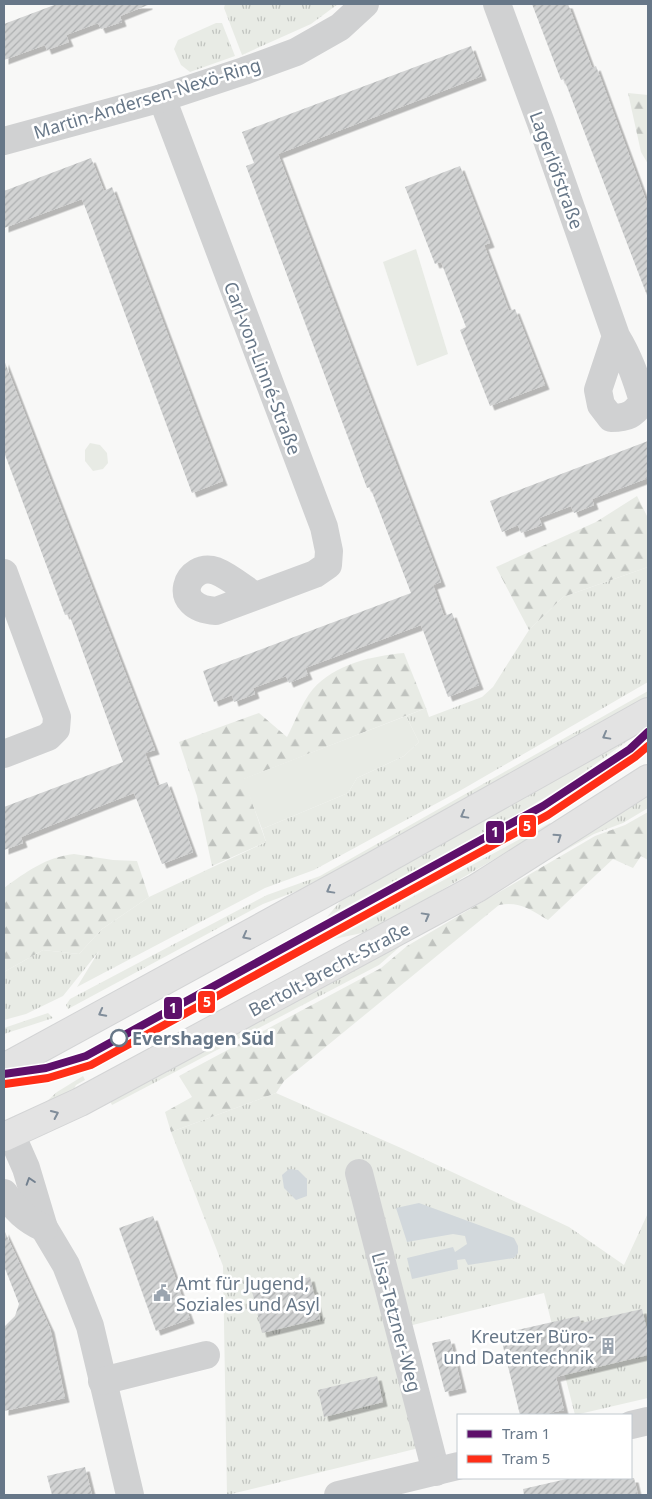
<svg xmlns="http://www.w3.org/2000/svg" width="652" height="1499" viewBox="0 0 652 1499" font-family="'Noto Sans',sans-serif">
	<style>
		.grass { fill: url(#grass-tufts) }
		.forest { fill: url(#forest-firs) }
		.park { fill: #e8ebe5 }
		.water { fill: #d2d8dc }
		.building { fill: url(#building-hatch); filter: url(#shadow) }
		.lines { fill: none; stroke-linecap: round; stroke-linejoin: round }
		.major-casing { stroke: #d3d4d5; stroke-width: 30 }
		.minor { stroke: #d0d1d2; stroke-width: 28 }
		.major { stroke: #e3e3e3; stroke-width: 28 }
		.tram-1-casing { stroke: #fff; stroke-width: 11 }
		.tram-2-casing { stroke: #fff; stroke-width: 11 }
		.tram-1 { stroke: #5d106a; stroke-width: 8 }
		.tram-2 { stroke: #ff2e17; stroke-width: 8 }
		.oneway { stroke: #808d9a }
		.oneway2 { stroke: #72808f }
		.stop-dot { fill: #fff; stroke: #677788; stroke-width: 2.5 }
		.labels { text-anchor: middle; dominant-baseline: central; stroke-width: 5; stroke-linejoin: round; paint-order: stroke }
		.street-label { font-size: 18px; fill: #677788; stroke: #fff }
		.stop-label { font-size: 18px; font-weight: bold; fill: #677788; stroke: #fff; text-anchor: start }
		.poi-label { font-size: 18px; fill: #677788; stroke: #fff; text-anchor: start }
		.line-badge { stroke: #fff; stroke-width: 2 }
		.badge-label { font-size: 14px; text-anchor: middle; font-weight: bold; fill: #fff }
	</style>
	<defs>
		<pattern id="grass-tufts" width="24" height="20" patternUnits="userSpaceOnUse" patternTransform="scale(1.25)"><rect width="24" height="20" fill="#e8ebe5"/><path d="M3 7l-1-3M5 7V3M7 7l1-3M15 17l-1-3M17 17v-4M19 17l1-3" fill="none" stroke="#c0c3bf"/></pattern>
		<pattern id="forest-firs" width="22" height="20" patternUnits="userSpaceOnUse" patternTransform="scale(1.25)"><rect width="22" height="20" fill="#e8ebe5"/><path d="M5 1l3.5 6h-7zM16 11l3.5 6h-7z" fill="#c0c3bf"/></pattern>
		<pattern id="building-hatch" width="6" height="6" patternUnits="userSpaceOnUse" patternTransform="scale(1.25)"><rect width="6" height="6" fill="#d2d3d3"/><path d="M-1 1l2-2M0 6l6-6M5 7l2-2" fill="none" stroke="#aeb0b1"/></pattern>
		<filter id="shadow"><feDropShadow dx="4.5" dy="4.5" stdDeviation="0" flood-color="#0004"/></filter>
	</defs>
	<rect width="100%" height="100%" fill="#f8f8f7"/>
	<g class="grass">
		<polygon points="225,4 338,4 311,24 242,55 224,8"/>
		<polygon points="216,23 222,23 235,56 190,72 181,65 174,49 178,40"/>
		<polygon points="648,567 648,682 463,789 314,870 265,888 77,987 99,951 63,996 26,1014 4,1020 4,972 43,950 79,954 102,929 149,897 266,842 262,829 348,793 357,778 404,756 419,742 406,716 426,708 429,717 482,697 493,687 529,630 563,597"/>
		<polygon points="648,691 648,698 321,882 263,904 68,1009 66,1005 70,999 267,895 320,876"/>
		<polygon points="632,735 633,737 569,783 521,812 327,917 348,892"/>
		<polygon points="648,797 648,808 623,823 594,834 548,860 578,838"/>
		<polygon points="550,823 551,826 411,908 362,933 334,939"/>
		<polygon points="404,943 379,965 112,1105 108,1097 376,953"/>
		<polygon points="48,1013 53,1018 4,1034 4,1028"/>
		<polygon points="83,1076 85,1080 76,1085 71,1095 35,1112 57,1092"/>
		<polygon points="276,1093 401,1148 569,1227 624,1265 648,1213 648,1398 575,1415 544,1293 388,1331 419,1448 227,1495 223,1266 171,1132"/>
	</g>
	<g class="forest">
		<polygon points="628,93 648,95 648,164 641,152"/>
		<polygon points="637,496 648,518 648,567 563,597 529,630 496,567 596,522"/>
		<path d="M404,653L426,708L244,779L266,842L212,866L197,796L179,742L259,713L287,737C295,722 302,702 313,689C335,664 372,656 404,653Z"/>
		<path d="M648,812V860L641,856L633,868L613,859L548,920C531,910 519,901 499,905L284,1081L276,1093L171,1132L165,1112L192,1097L179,1076L381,968L407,946L595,836L625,825Z"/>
		<path d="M74,854L113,860L137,861L149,897L102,929L79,954L43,950L4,972V888C26,872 46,857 74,854Z"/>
	</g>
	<g class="park">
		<polygon points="416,249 448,354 417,366 383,262"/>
		<polygon points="90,443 100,445 107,453 108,463 103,469 93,471 85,461 85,450"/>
		<polygon points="406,716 419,742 404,756 357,778 348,793 262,829 243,779"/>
	</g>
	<g class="water">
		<polygon points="289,1169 298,1170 307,1179 307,1196 296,1200 284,1188 282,1175"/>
		<polygon points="419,1203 514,1238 518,1246 518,1253 514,1258 468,1265 465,1259 457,1260 458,1269 412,1279 407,1258 453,1247 455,1252 467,1244 465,1236 453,1234 407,1242 396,1208"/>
	</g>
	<g class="building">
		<polygon points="57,4 148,4 148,5 120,16 122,22 101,29 98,23 66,35 69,42 47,50 45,45 4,60 4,24"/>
		<polygon points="532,4 568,4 592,68 596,66 648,206 648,298 564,79 561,80"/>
		<polygon points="471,46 482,76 278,154 441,582 433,585 444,616 452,613 479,685 448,697 421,625 305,668 308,675 289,683 286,676 253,688 255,694 234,702 232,695 214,702 203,671 411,593 370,487 367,488 246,166 254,163 242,132"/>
		<polygon points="91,158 104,191 112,187 223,481 192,493 82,199 4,228 4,191"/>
		<polygon points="460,166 490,243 484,245 509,311 515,309 545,385 490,406 460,330 466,327 441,262 435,264 405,187"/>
		<polygon points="4,360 155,750 145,753 157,786 167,782 193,852 162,864 134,793 21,837 23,843 4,850 4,807 123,762 69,614 65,615 4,452"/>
		<polygon points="648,441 648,478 592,499 594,505 574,513 571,506 539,518 542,525 521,533 518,525 502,532 490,501"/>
		<polygon points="153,1216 190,1319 156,1331 119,1228"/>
		<polygon points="4,1230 50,1328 65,1398 4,1411 4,1331 5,1326 15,1316 19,1304 4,1266"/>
		<polygon points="310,1277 320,1319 262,1333 252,1291"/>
		<polygon points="642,1309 648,1335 648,1355 556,1377 564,1410 540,1415 520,1415 500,1334 579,1316 581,1323"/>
		<polygon points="450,1339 462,1388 445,1392 432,1343"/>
		<polygon points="377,1376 383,1402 324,1417 318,1390"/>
		<polygon points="85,1467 92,1495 52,1495 47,1476"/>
		<polygon points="571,1478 634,1478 638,1495 524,1495 523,1489"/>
	</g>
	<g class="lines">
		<g class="major-casing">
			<g id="major">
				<polyline points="4,1068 372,867 648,712"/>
				<polyline points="4,1137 80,1102 477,888 648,779"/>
			</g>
		</g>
		<g class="minor">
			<path d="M497,4L541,123L616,336C629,357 636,378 643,401C634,415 627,418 611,418L601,405L598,390L616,336"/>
			<path d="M162,98L324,527L329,551L328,565L315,574L216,611C168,608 187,561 216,571C229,576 243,588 255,596"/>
			<polyline points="4,141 162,98 244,71 296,52 340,27 365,4"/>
			<polyline points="4,573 57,717 56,729 48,737 4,754"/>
			<polyline points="11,1134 26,1168 44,1228 66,1265 90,1326 130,1495"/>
			<polyline points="359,1173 436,1472"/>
			<path d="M4,1193C15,1209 26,1220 44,1228"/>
			<polyline points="102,1381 206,1355"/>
			<polyline points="631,1425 648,1421"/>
			<polyline points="338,1495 458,1466"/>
		</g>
		<use href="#major" class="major"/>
		<g class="tram-1-casing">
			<polyline id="tram-1" points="4,1074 46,1068 86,1056 543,806 630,749 648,732"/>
		</g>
		<g class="tram-2-casing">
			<polyline id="tram-2" points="5,1084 48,1078 91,1065 548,815 635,757 648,746"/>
		</g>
		<use href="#tram-1" class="tram-1"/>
		<use href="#tram-2" class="tram-2"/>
	</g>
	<defs><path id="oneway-chevron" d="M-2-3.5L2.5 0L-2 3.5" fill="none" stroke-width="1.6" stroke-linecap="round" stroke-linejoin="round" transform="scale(1.25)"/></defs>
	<g class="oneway">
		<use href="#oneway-chevron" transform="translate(606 736) rotate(151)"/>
		<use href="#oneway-chevron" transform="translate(464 815) rotate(151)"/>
		<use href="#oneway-chevron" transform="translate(558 837) rotate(-34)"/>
		<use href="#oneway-chevron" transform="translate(330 890) rotate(151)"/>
		<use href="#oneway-chevron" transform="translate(426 916) rotate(-29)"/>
		<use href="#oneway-chevron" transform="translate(246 936) rotate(152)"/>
		<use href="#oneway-chevron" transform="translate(102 1013) rotate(152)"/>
		<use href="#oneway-chevron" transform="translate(55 1114) rotate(-25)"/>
	</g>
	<use class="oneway2" href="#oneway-chevron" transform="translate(30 1181) rotate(-108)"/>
	<defs>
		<g id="civic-bare" transform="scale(1.35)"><path d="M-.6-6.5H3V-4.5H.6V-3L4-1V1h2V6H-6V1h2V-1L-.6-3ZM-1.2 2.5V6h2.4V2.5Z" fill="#9aa4af" stroke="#fff" stroke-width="2.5" paint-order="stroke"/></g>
		<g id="building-bare" transform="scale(1.35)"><path d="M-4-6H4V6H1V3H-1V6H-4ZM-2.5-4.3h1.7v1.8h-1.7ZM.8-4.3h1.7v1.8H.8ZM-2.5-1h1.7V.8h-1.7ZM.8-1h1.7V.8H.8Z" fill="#9aa4af" stroke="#fff" stroke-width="2.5" paint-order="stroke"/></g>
	</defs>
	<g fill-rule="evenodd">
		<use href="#civic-bare" x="162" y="1293"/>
		<use href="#building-bare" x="608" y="1346"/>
	</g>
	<circle class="stop-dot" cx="119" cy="1038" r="8"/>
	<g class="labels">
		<g class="street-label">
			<text transform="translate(147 98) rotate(-17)">Martin-Andersen-Nexö-Ring</text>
			<text transform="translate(557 170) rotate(70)">Lagerlöfstraße</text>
			<text transform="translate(263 368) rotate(69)">Carl-von-Linné-Straße</text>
			<text transform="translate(329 969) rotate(-28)">Bertolt-Brecht-Straße</text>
			<text transform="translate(397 1322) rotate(75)">Lisa-Tetzner-Weg</text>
		</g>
		<g class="stop-label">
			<text x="132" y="1038">Evershagen Süd</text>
		</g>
		<g class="poi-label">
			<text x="176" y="1283">Amt für Jugend,<tspan x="176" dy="21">Soziales und Asyl</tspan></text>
			<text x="594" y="1336" text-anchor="end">Kreutzer Büro-<tspan x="594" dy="21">und Datentechnik</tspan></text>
		</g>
	</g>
	<g class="line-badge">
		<rect x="518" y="814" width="19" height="24" rx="5" fill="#ff2e17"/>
		<rect x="485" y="820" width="20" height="24" rx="5" fill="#5d106a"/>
		<rect x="197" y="990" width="19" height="24" rx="5" fill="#ff2e17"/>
		<rect x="163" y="996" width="20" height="24" rx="5" fill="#5d106a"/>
	</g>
	<g class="badge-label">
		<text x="527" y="831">5</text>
		<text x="495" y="837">1</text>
		<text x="207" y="1007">5</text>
		<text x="173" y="1013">1</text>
	</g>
	<rect width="652" height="1499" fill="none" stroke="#677788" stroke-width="10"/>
	<rect x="457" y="1414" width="175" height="65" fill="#ffffff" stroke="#c2c9cf"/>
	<rect x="467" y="1430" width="25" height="8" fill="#5d106a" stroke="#c2c9cf"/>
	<text x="502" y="1439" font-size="15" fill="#677788">Tram 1</text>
	<rect x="467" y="1455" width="25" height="8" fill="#ff2e17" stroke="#c2c9cf"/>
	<text x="502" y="1464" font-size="15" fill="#677788">Tram 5</text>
</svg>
